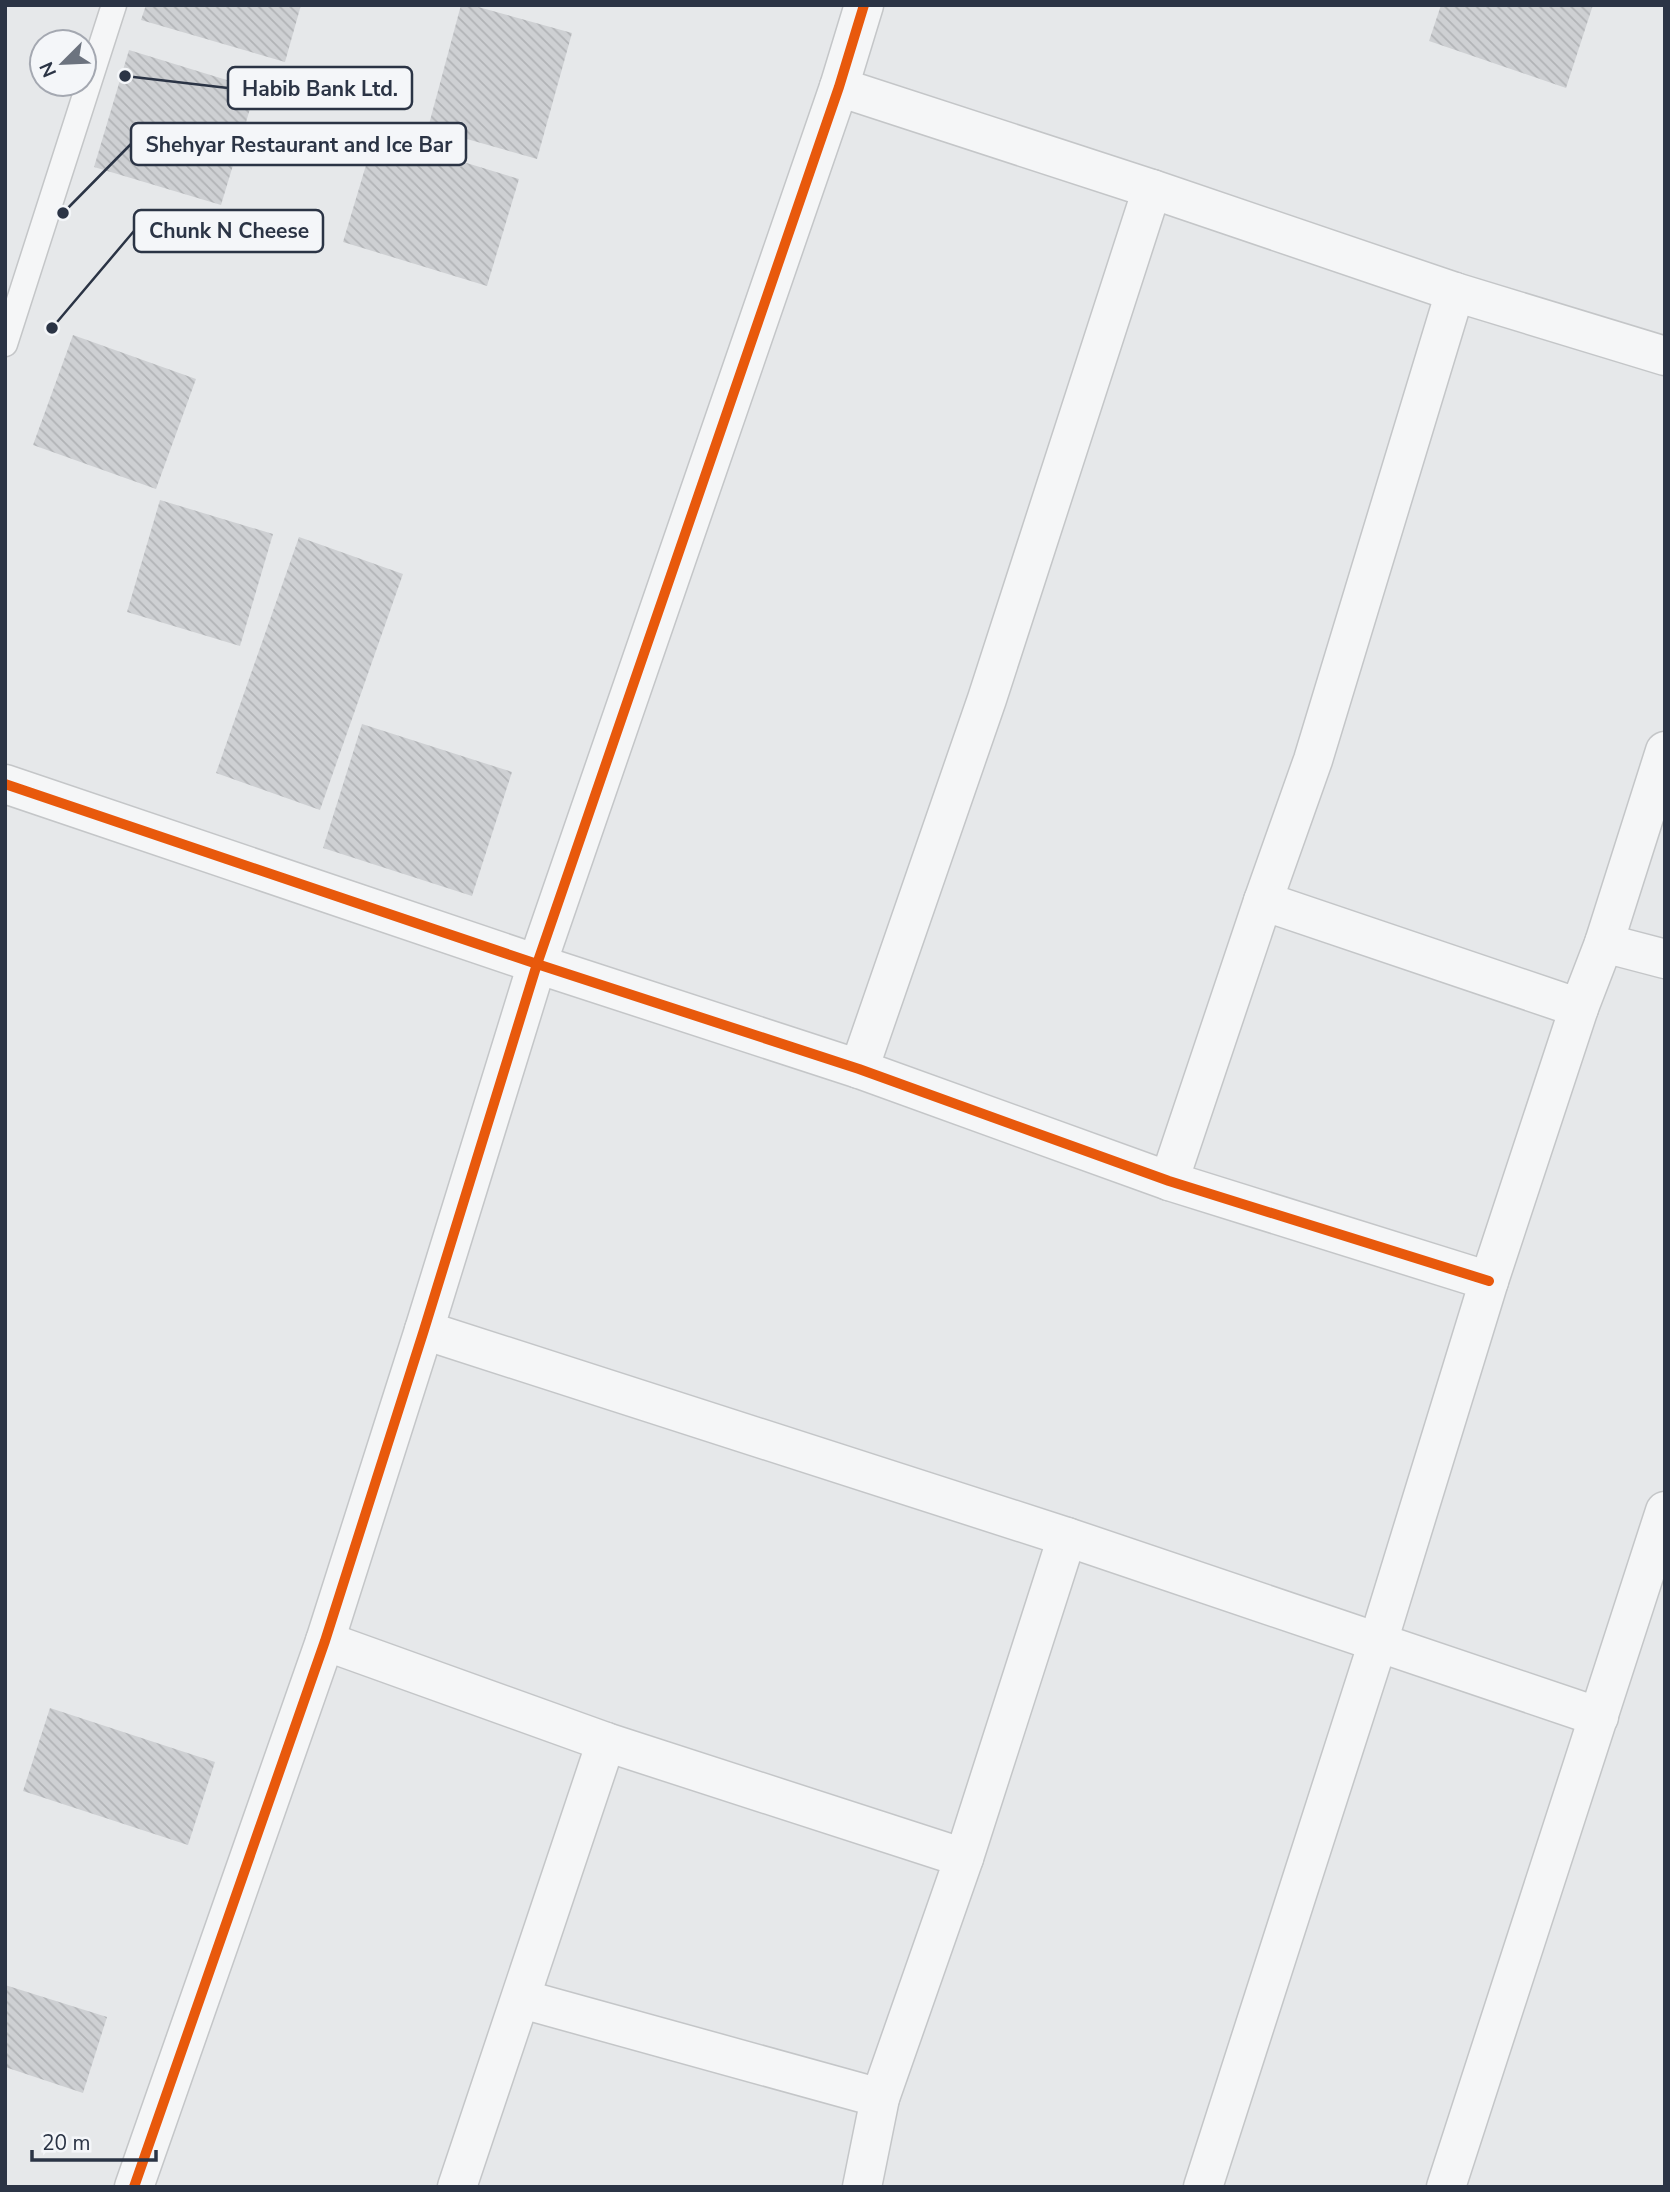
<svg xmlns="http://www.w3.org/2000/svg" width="1670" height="2192" viewBox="0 0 1670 2192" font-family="'Nunito Sans',sans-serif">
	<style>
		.building { fill: url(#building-back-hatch) }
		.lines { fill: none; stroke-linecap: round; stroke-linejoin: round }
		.lane-casing { stroke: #c4c6c8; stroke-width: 27 }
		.street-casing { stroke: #c4c6c8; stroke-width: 41 }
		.lane { stroke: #f5f6f7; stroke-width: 24 }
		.street { stroke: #f5f6f7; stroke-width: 38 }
		.cycleway-casing { stroke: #f4f6f9; stroke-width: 15 }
		.cycleway { stroke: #e8590c; stroke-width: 10 }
		.leader { fill: none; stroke: #2b3445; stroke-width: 2.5 }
		.callout-dot { fill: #2b3445; stroke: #f4f6f9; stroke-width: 2.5 }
		.callout { fill: #f4f6f9; stroke: #2b3445; stroke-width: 2.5 }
		.callout-label { font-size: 21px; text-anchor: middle; font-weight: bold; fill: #2b3445 }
	</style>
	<defs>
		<pattern id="building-back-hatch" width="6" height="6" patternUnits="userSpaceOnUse" patternTransform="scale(1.75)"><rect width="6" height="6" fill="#ced0d3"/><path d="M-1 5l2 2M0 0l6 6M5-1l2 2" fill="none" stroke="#b1b3b6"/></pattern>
	</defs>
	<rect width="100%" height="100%" fill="#e6e8ea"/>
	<g class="building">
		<polygon points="146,5 301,5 285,62 141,20"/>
		<polygon points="461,5 471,5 572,33 537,159 428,128"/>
		<polygon points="1441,5 1593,5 1566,88 1429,41"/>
		<polygon points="129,50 256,89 221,205 94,167"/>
		<polygon points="375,135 519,179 487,286 343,242"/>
		<polygon points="73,335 196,379 156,489 33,445"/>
		<polygon points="160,500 273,534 240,646 127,612"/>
		<polygon points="299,537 403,574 320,810 216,773"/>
		<polygon points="362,724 512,772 472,896 323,848"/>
		<polygon points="50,1708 215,1762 188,1845 23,1791"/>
		<polygon points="5,1985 107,2017 83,2093 5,2067"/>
	</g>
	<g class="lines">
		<g class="lane-casing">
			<polyline id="lane" points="5,344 114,5"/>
		</g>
		<g class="street-casing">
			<g id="street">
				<polyline points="839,87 1152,189"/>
				<polyline points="1455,292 1313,760 1263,901 1579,1008 1604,943 1665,751"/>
				<polyline points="5,784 537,964 859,1069 1169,1181 1489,1281"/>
				<polyline points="1604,943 1665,959"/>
				<polyline points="859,1069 987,699 1152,189 1455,292 1665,356"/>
				<polyline points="1169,1181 1263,901"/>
				<polyline points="424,1330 1067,1537 1599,1717"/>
				<polyline points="325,1641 606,1742 964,1858"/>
				<polyline points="522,1999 880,2098"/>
				<polyline points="134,2187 325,1641 424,1330 537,964 839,87 864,5"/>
				<polyline points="457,2187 606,1742"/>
				<polyline points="862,2187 880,2098 964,1858 1067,1537"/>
				<polyline points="1203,2187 1378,1642 1489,1281 1579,1008"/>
				<polyline points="1446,2187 1665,1511"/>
			</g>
		</g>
		<use href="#lane" class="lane"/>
		<use href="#street" class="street"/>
		<g class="cycleway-casing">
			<g id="cycleway">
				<polyline points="5,784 537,964 859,1069 1169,1181 1489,1281"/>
				<polyline points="134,2187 325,1641 424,1330 537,964 839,87 864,5"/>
			</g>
		</g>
		<use href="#cycleway" class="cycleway"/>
	</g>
	<path class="leader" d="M125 76L228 88M63 213L131 144M52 328L134 231"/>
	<g class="callout-dot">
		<circle cx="125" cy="76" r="7"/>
		<circle cx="63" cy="213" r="7"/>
		<circle cx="52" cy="328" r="7"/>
	</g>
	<g class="callout">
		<rect x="228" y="67" width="184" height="42" rx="7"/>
		<rect x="131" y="123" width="335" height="42" rx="7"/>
		<rect x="134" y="210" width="189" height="42" rx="7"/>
	</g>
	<g class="callout-label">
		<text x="320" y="96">Habib Bank Ltd.</text>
		<text x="299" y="152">Shehyar Restaurant and Ice Bar</text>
		<text x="229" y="238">Chunk N Cheese</text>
	</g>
	<rect width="1670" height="2192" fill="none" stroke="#2b3445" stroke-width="14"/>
	<g transform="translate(63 63) rotate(246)"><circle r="33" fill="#f4f6f9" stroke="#a4a8b1" stroke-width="2"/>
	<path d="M0-5L12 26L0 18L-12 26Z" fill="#6c737f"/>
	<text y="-10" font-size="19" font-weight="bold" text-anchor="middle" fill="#2b3445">N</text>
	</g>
	<path d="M32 2150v10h124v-10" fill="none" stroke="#2b3445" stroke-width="3.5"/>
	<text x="42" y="2150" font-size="21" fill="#2b3445" stroke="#f4f6f9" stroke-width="5" paint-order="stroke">20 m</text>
</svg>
